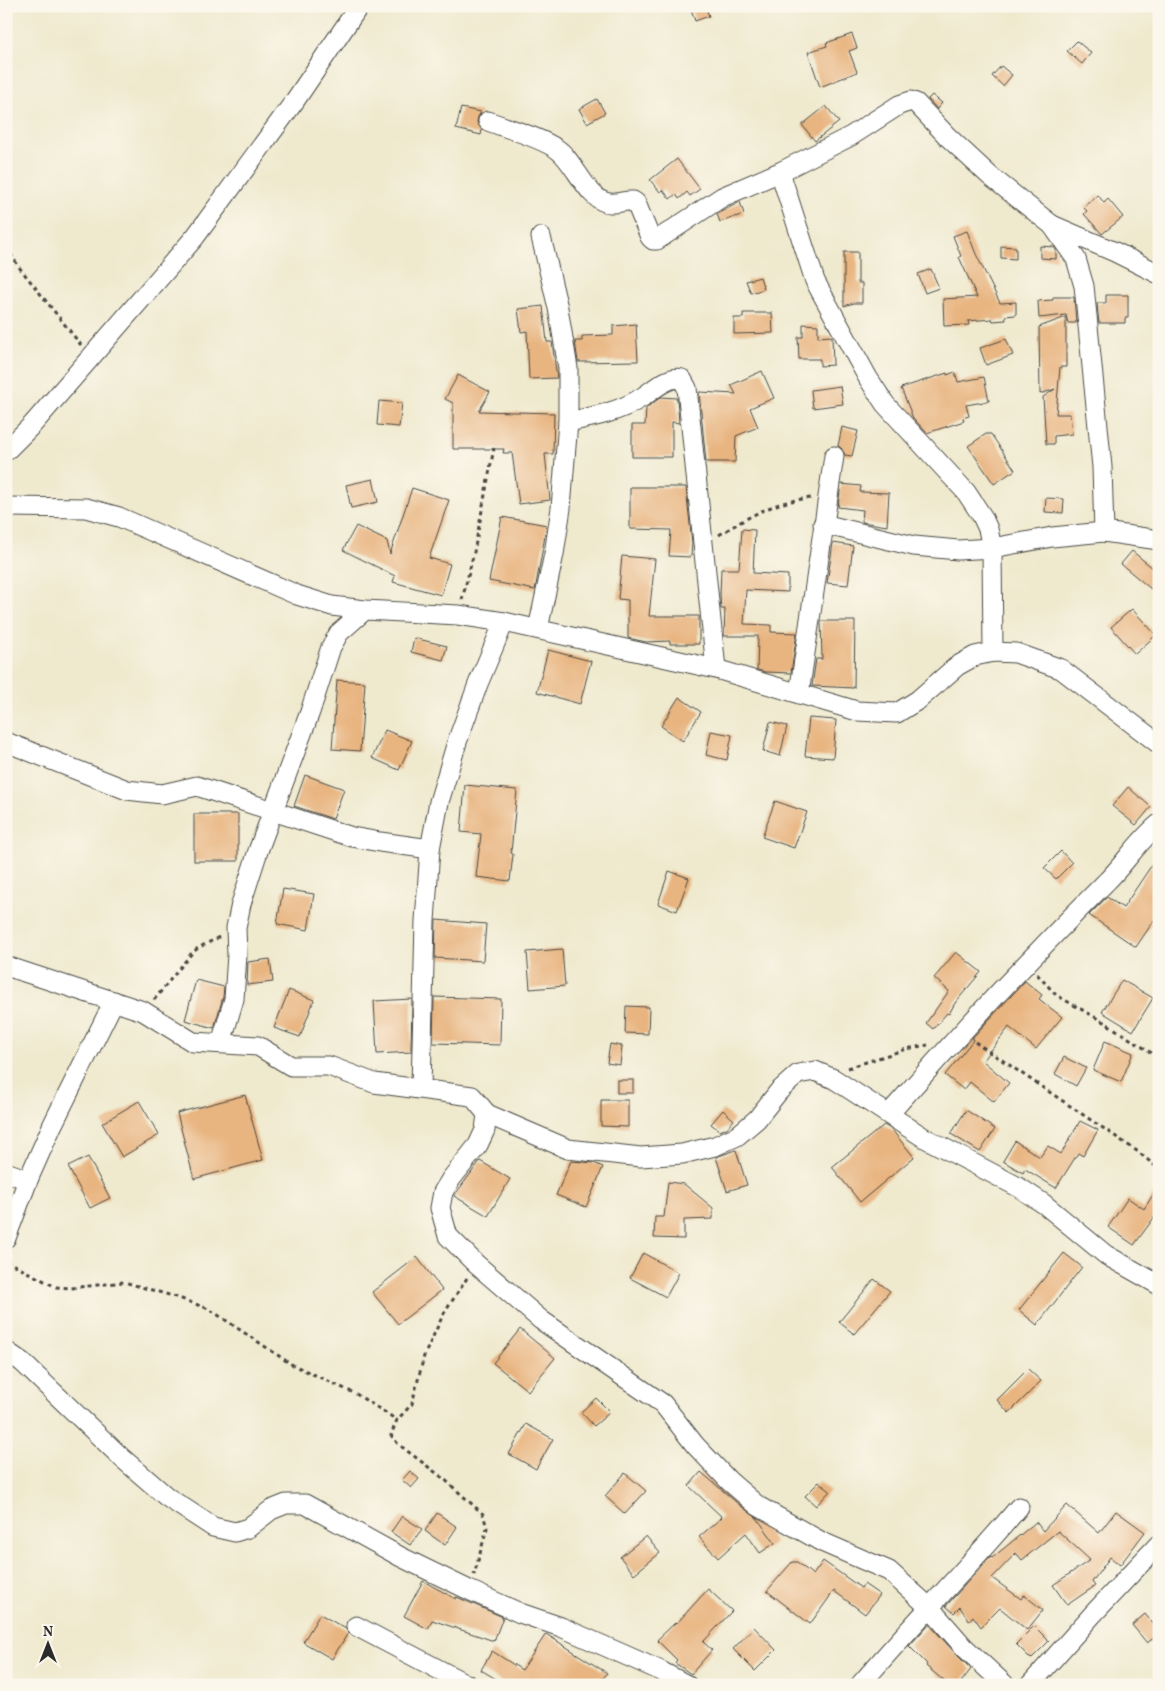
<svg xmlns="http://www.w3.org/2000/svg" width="1165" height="1691" viewBox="0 0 1165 1691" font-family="Vollkorn,serif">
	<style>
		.building { fill: #e8b47f }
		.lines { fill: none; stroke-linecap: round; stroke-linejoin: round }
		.street-casing { stroke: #484843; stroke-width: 21 }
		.path { stroke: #484843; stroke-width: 3; stroke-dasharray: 4 4; stroke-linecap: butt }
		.street { stroke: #fff; stroke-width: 19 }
	</style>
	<rect width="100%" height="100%" fill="#fbf7ec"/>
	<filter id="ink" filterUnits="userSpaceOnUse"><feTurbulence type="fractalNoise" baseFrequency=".02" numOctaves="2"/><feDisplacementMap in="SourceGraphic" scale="10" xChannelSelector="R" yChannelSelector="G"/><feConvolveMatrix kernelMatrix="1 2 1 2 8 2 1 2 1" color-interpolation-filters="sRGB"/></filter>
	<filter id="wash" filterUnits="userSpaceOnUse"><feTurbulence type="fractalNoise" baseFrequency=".0096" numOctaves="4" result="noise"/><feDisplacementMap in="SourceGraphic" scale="20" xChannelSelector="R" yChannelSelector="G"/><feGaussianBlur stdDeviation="1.12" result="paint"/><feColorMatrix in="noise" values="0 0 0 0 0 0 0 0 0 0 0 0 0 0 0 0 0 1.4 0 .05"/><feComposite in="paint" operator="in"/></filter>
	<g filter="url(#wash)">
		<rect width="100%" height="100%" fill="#efe9ce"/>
		<g id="blocks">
			<g class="building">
				<polygon points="690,6 705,6 709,16 695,21"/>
				<polygon points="852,34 857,48 849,51 857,72 820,87 808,52 827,46 826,43"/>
				<polygon points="1077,41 1091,53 1082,64 1067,51"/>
				<polygon points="1001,66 1012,75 1003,86 992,76"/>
				<polygon points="932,95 942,103 937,109 928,99"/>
				<polygon points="597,99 605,113 587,123 579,109"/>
				<polygon points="826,106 839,122 815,141 802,125"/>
				<polygon points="461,108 481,112 478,117 477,122 482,130 481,135 456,129"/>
				<polygon points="677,159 700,189 690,196 687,192 679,199 676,194 670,199 663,190 660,192 650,180"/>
				<polygon points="1098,195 1104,203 1108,199 1123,217 1102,234 1084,214 1087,211 1083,207"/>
				<polygon points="740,202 744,214 720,222 717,214"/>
				<polygon points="967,231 976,254 1000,303 1016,302 1016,315 1005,316 1006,320 993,321 992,319 968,321 969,325 944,326 943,299 977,297 959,257 961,256 953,236"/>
				<polygon points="1001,246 1016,247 1016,259 1001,258"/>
				<polygon points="1040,246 1054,247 1056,250 1056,259 1040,258"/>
				<polygon points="844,252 858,252 858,283 862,283 862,303 854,303 844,306"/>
				<polygon points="931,269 939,288 925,293 918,274"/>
				<polygon points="760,277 764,289 751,293 746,281"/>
				<polygon points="1106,295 1128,295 1128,318 1125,318 1125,323 1099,323 1097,303 1106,303"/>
				<polygon points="1053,297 1074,297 1076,323 1068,323 1066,315 1039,318 1038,301 1053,300"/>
				<polygon points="543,306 547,342 552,342 557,378 529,379 527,331 521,332 518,309"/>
				<polygon points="743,313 772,313 773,333 734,334 734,318 743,318"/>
				<polygon points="1066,317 1066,367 1060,367 1056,414 1070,414 1072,434 1054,436 1054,444 1046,444 1043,397 1055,389 1040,394 1039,327"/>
				<polygon points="636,324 638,361 578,362 575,341 582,341 582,336 613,335 613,326"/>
				<polygon points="803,324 818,325 818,337 832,336 833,365 820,366 820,359 799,359 798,337 803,337"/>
				<polygon points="1006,339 1013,355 986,365 980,348"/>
				<polygon points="762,371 774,398 750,408 758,427 736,436 735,462 706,462 699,392 736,394 731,385"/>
				<polygon points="955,372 958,382 984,377 989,401 966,405 969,416 963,418 964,421 927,433 913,418 901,388 947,373 947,375"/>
				<polygon points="458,375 490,392 479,411 554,413 553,454 545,454 550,500 519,504 512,453 503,453 504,449 453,449 453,403 445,399"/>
				<polygon points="840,386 843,404 813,408 811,390"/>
				<polygon points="661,397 677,398 679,423 672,422 672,457 632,457 632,425 645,425 646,408"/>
				<polygon points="379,401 402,403 399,427 377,425"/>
				<polygon points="842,427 858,431 852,456 845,455 841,448 838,446"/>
				<polygon points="986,434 991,434 1015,470 994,484 968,446"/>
				<polygon points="373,479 378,502 351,508 346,485"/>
				<polygon points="841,484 861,486 860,492 889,493 887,526 862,522 863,510 838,507"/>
				<polygon points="630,487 686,487 692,543 691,557 669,556 671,530 630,529"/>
				<polygon points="412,488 449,500 429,558 450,564 441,595 393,582 395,576 343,550 356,526 387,541 390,554"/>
				<polygon points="1046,498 1064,499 1063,513 1045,512"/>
				<polygon points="502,517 547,525 535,590 489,581"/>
				<polygon points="742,529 755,530 753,573 788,575 788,592 746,590 744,624 771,625 771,632 797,633 791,673 765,672 757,670 758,636 724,636 725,609 721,609 720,595 721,569 739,569"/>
				<polygon points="833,543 853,546 848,585 827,583"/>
				<polygon points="1132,551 1159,573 1159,580 1151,589 1121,564"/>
				<polygon points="622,556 655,559 649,616 699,616 699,644 670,644 670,641 646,642 628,638 628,600 618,599"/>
				<polygon points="1132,609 1156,635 1135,654 1111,627"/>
				<polygon points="821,621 855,621 854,688 812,686 816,659 822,659"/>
				<polygon points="414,638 447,646 443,660 411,652"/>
				<polygon points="548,650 591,661 580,704 537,692"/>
				<polygon points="337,680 365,682 360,751 332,749"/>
				<polygon points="679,697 701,712 683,741 661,726"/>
				<polygon points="809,718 836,720 833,758 805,756"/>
				<polygon points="770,722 787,726 780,756 763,751"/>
				<polygon points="385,730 412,741 399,770 372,758"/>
				<polygon points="711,731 732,735 727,760 706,755"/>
				<polygon points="305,775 344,789 333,819 294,806"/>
				<polygon points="465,785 517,790 511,853 513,854 510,881 476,877 481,834 461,832"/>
				<polygon points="1128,787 1151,807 1136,825 1112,806"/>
				<polygon points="775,801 807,812 794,848 762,837"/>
				<rect x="194" y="814" width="44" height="47"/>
				<polygon points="1061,851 1072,863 1056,879 1044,868"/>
				<polygon points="1159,854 1159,913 1136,947 1089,915 1107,897 1123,908"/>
				<polygon points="669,871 689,878 677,911 658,904"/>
				<polygon points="283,889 314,894 308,930 277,924"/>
				<polygon points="436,920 486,924 483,961 435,958"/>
				<polygon points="562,949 565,986 530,989 527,952"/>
				<polygon points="956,952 981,972 955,1003 949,1014 947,1013 933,1029 926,1023 949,991 934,978"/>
				<polygon points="270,959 273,982 247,985 248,962"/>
				<polygon points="196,980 224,987 223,997 214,1028 185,1020"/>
				<polygon points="1122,980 1153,998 1133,1031 1102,1012"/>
				<polygon points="1025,981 1042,995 1039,999 1062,1017 1036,1049 1009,1027 983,1061 1009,1083 994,1102 970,1082 964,1090 945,1075 974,1039 972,1038"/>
				<polygon points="289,990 314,1000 300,1037 274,1028"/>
				<polygon points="434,997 501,999 500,1045 433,1043"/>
				<polygon points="412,999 411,1052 377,1054 374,1001"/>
				<polygon points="626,1006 649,1007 648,1034 625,1033"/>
				<polygon points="1105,1041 1133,1053 1121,1082 1093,1070"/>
				<polygon points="610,1044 622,1046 620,1065 607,1063"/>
				<polygon points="1064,1057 1086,1068 1076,1086 1055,1074"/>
				<rect x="617" y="1080" width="16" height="13"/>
				<polygon points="245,1095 263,1160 194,1179 177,1113"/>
				<polygon points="601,1100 628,1100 628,1127 601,1126"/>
				<polygon points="139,1101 159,1135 122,1157 102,1123"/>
				<polygon points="723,1110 734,1120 727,1128 720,1131 711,1124"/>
				<polygon points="966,1110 995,1129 980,1152 951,1134"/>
				<polygon points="1080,1121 1098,1130 1083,1156 1078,1153 1056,1188 1025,1169 1023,1173 1003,1161 1015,1141 1040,1157 1048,1146 1061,1154"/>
				<polygon points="884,1125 892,1130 914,1157 860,1202 832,1167"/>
				<polygon points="736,1150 747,1185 727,1191 716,1157"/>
				<polygon points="88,1157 110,1198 90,1208 68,1167"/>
				<polygon points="480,1161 510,1179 488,1216 454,1196"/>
				<polygon points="571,1161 594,1163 603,1167 586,1207 556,1195"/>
				<polygon points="668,1182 684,1184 713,1208 713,1219 684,1220 684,1239 654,1238 655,1217 664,1217"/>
				<polygon points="1159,1185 1159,1211 1134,1245 1108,1227 1128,1198 1144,1209"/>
				<polygon points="643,1253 679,1273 666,1297 630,1278"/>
				<polygon points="1064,1253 1082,1267 1037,1325 1019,1310"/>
				<polygon points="417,1257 442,1290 398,1324 372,1292"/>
				<polygon points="874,1279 890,1291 854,1334 839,1322"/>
				<polygon points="520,1329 555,1358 528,1391 493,1363"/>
				<polygon points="1028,1369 1041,1381 1009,1413 997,1400"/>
				<polygon points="596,1398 610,1412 594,1426 581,1412"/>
				<polygon points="526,1424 553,1439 536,1469 509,1454"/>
				<polygon points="410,1471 419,1479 411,1488 402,1480"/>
				<polygon points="701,1472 737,1503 757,1518 775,1543 760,1553 746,1533 718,1558 699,1537 722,1517 689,1486"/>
				<polygon points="625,1473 646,1491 625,1514 605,1496"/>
				<polygon points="819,1482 830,1491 816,1506 805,1496"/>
				<polygon points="1067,1505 1099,1533 1116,1511 1145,1532 1120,1565 1110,1557 1092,1582 1095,1586 1067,1605 1053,1585 1090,1560 1058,1531 1022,1560 1016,1553 992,1578 1021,1599 1024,1595 1043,1610 1027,1630 1000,1608 981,1627 973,1616 969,1621 960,1607 954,1613 946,1606 991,1556 992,1558 1036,1522 1043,1531"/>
				<polygon points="437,1513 457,1527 445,1545 425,1531"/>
				<polygon points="402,1516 422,1529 410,1545 391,1532"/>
				<polygon points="646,1536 660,1553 634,1574 620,1557"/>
				<polygon points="823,1561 861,1588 864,1584 880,1595 865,1614 834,1591 810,1624 767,1591 792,1562 797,1562 813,1575"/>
				<polygon points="423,1581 456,1599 456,1597 459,1598 503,1617 494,1641 432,1620 428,1629 404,1616"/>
				<polygon points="708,1589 732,1611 703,1642 712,1650 691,1674 675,1663 677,1660 657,1640 676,1622 677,1623"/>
				<polygon points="320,1614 346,1629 348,1633 332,1659 303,1642"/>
				<polygon points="1145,1614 1159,1631 1159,1634 1147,1643 1132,1625"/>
				<polygon points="929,1624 956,1654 971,1669 959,1685 949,1685 926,1666 927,1664 909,1646"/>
				<polygon points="1034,1626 1049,1641 1031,1659 1016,1644"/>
				<polygon points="754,1627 776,1650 755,1671 733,1649"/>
				<polygon points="546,1634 607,1673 599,1685 506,1685 481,1670 492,1651 522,1670"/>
			</g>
		</g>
	</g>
	<g filter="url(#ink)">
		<use href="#blocks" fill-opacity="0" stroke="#484843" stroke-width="1"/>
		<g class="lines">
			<g class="street-casing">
				<g id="street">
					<path d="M488,121C509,129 539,137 557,149C575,161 588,202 610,203C618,204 625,200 633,201L636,203L650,237L653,240H657L722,197L780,172L851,136L899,105L911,101L916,103L948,137L990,176L1052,225L1076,259L1084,286L1102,467L1104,532"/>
					<polyline points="780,172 815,281 868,378 885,404 966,492 982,516 988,529 992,548 993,652"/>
					<polyline points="1052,225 1115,252 1159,274"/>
					<path d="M568,422C593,417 619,412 641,398C652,391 668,375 682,379L687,388L716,669"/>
					<polyline points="6,451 33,424 195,237 294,102 359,6"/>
					<polyline points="6,507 86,508 119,517 297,595 332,606 365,610 458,615 504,622 716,669 857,711 897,713 918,700 957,666 975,656 993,652 1016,653 1061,669 1159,744"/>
					<polyline points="823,524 914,546 958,550 992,548 1052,537 1104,532 1159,540"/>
					<polyline points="538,629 554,554 561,508 568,422 568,368 558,308 541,237"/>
					<polyline points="799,694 834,456"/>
					<polyline points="6,742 127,790 162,794 197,786 352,837 380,842 430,849"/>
					<polyline points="6,966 143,1011 193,1042 258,1046 291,1066 329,1066 374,1083 472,1096 487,1114 485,1130 478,1145 451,1179 443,1192 440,1208 448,1236 476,1264 541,1320 663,1404 695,1445 729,1481 758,1506 822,1542 889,1571 930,1608 964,1647 1005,1685"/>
					<polyline points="221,1043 234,999 237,955 236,928 241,904 258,851 310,712 331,647 339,633 365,610"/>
					<polyline points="421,1088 425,921 430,849 439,802 457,742 478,684 504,622"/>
					<polyline points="487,1114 568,1149 641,1157 682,1154 715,1146 737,1136 757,1119 779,1091 798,1074 815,1071 834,1079 923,1137 1020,1188 1044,1204 1106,1255 1159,1285"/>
					<path d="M889,1114C958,1035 1030,958 1105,883C1124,865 1138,841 1159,824"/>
					<polyline points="6,1172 28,1180"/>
					<polyline points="6,1238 28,1180 52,1126 114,1001"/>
					<polyline points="6,1351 22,1362 122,1458 167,1497 213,1527 235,1532 248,1528 271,1510 286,1504 305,1504 401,1557 469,1590 520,1613 561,1627 659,1670 687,1685"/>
					<polyline points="356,1626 468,1685"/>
					<path d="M860,1685C912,1624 968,1568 1019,1507"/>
					<polyline points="1030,1685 1093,1614 1159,1544"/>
				</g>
			</g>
			<g class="path">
				<polyline points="6,247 19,267 81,345"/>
				<path d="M719,535C750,516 774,501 811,498"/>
				<polyline points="462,600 474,552 494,448"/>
				<polyline points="1037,974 1056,995 1109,1025 1159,1058"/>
				<polyline points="154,1000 191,954 198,948 221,936"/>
				<polyline points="975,1042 1137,1151 1159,1169"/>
				<polyline points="848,1068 906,1049 928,1045"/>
				<polyline points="6,1261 56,1287 71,1288 124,1282 176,1297 209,1309 291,1364 356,1394 397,1420"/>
				<polyline points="467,1278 443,1315 424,1356 412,1404 397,1420 391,1435 398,1444 443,1478 483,1514 487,1528 474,1575"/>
			</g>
			<use href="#street" class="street"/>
		</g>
	</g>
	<rect width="1165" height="1691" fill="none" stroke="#fbf7ec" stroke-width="25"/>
	<g transform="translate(48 1644)" stroke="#fbf7ec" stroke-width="4" paint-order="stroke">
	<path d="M0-4L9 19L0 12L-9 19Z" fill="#2b2b2b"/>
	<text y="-8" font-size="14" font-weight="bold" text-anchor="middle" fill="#2b2b2b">N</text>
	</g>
</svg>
